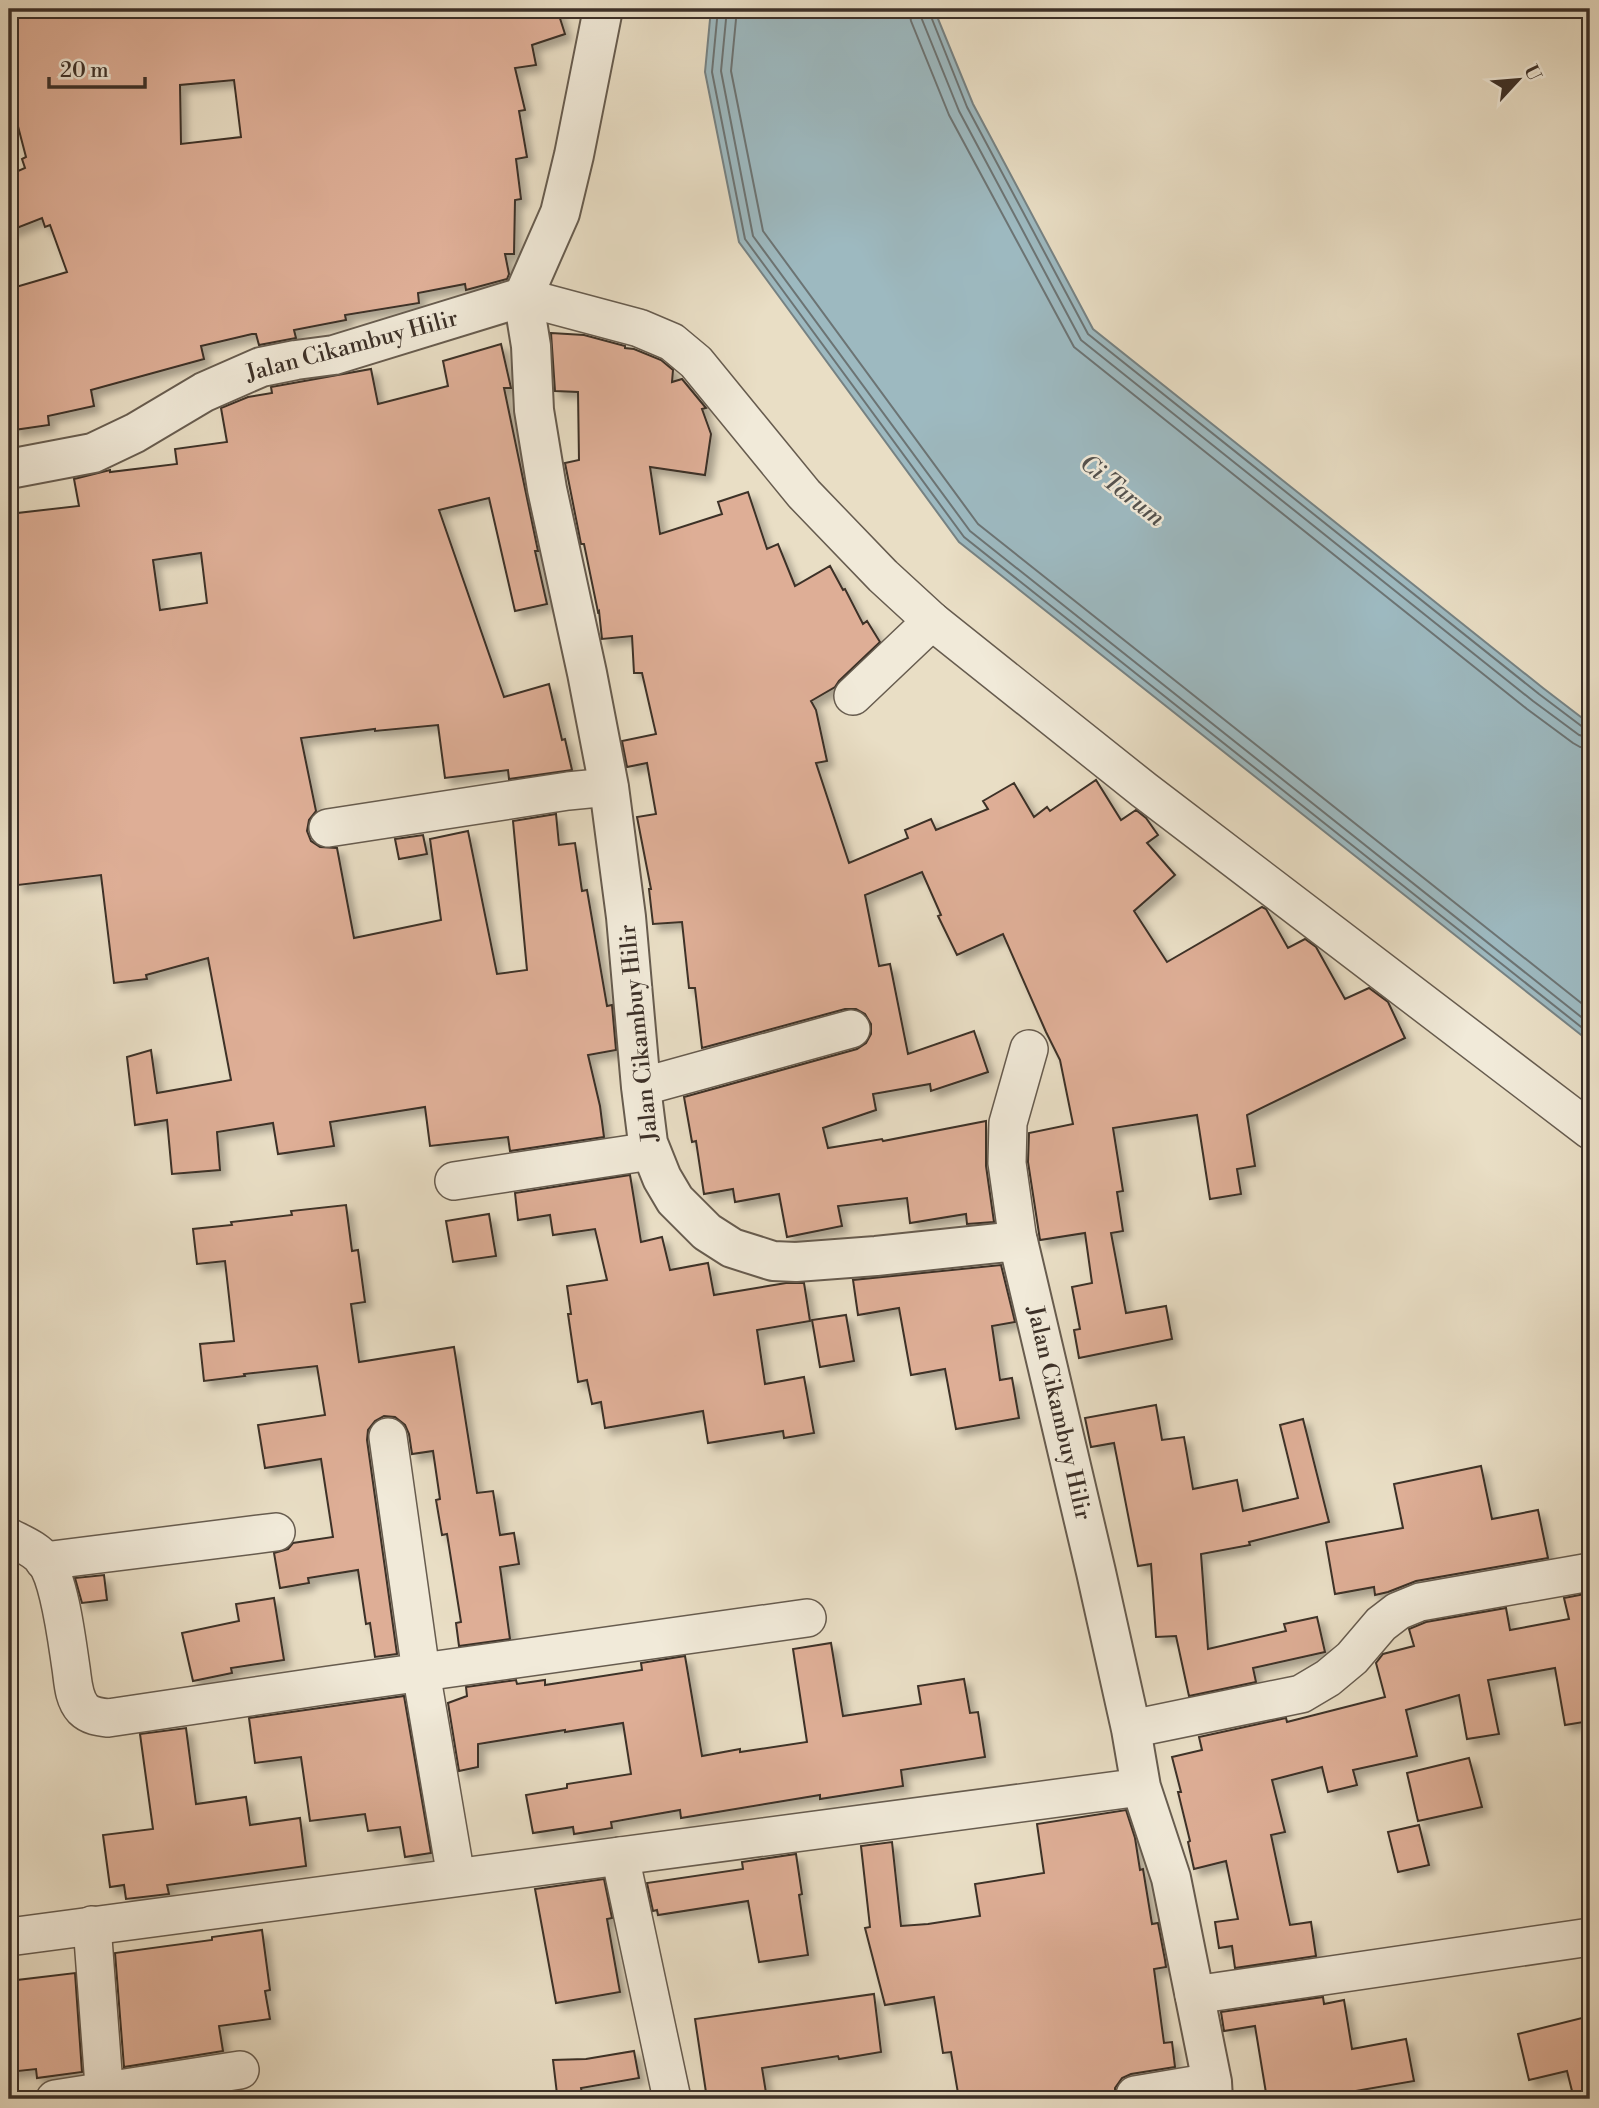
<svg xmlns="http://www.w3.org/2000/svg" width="1599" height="2108" viewBox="0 0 1599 2108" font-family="'Libre Bodoni',serif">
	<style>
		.water { fill: #9db9c0; stroke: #768283; stroke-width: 2 }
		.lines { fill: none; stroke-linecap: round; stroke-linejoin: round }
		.shore { stroke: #6c7474; stroke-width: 2 }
		.building { fill: #deae96; stroke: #3c3028; stroke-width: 2; fill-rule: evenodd; filter: url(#shadow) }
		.minor-casing { stroke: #675c4f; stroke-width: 40 }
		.tertiary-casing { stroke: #675c4f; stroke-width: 42 }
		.minor { stroke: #f1ead9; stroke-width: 37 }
		.tertiary { stroke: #f1ead9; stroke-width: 38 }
		.labels { text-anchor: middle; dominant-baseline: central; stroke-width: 5; stroke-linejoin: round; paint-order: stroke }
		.street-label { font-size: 23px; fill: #3c3028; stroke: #f1ead9 }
		.water-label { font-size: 24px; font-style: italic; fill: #54524e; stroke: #f1ead9 }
	</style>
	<defs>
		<filter id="shadow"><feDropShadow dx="6" dy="6" stdDeviation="3.5" flood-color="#0004"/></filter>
	</defs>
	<rect width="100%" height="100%" fill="#e9dec5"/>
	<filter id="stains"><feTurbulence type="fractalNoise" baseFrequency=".00286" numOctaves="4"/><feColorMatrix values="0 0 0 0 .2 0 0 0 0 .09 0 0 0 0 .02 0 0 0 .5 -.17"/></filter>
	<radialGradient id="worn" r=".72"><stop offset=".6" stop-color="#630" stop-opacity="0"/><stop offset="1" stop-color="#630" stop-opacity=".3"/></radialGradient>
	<polygon class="water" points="711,9 934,9 973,104 1093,329 1543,688 1590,724 1590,1042 959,542 739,242 705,72"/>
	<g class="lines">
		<g class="shore">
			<polyline points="718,9 712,72 745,239 964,537 1590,1034"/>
			<polyline points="727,9 721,71 753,236 970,531 1590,1024"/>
			<polyline points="737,9 731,71 763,231 978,524 1590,1010"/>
			<polyline points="909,9 911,21 949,115 1074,347 1527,709 1573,743 1580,747 1590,748"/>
			<polyline points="919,9 921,17 959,111 1081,340 1533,701 1579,735 1590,738"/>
			<polyline points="928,9 967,107 1088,334 1539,694 1584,728 1590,729"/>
		</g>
	</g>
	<g class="building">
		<path d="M9,9H107L109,14L134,9H557L565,34L532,45L536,65L515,68L525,110L519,111L527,157L516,159L521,199L515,200L514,254H505L509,274L507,279L466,290L465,284L418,293L419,303L345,315L346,320L294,330L296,338L259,345L256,334H252L201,346L204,359L91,390L94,406L48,416L49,425L14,430L9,395V289L67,272L50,225L45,227L42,218L9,231V175L25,168L22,159L26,157L9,92ZM234,80L241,137L181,144L180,85Z"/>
		<polygon points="551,333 584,335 625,346 625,348 634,349 661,360 673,370 672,382 682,379 706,408 702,409 711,434 705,475 650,467 660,534 722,514 718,502 748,492 767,549 778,544 795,586 830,566 843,590 845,589 863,624 867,621 880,642 839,681 835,687 811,701 816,710 827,761 816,763 849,863 908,838 905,830 931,819 936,830 988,809 983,801 1014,783 1034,817 1047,807 1050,811 1096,780 1121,820 1136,810 1146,818 1158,835 1147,843 1175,875 1134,911 1167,962 1262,907 1266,909 1288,948 1305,939 1316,947 1345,999 1369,988 1388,1002 1405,1038 1247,1115 1255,1166 1237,1169 1241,1194 1210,1199 1197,1115 1113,1128 1123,1191 1117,1192 1123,1231 1111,1233 1126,1313 1166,1306 1172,1339 1079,1358 1074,1330 1080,1329 1072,1287 1092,1283 1085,1233 1040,1240 1028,1162 1029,1133 1073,1124 1060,1060 1046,1032 1003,934 957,955 938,916 941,915 922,872 865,895 879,966 890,964 908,1054 974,1031 988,1072 931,1091 930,1084 873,1094 876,1110 823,1128 828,1148 882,1139 883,1141 986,1121 986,1166 994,1222 967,1224 966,1214 910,1223 907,1198 838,1206 842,1226 787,1237 779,1194 735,1202 733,1189 704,1194 696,1141 692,1142 684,1097 857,1049 866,1043 871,1034 871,1024 865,1014 856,1009 845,1009 702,1048 695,988 689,988 682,922 653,924 649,889 651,889 637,817 656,814 647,763 627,767 622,741 656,734 642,673 634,673 632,636 602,639 599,611 598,612 584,544 581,544 565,463 579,460 578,392 555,391"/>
		<path d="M501,344L511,388H504L538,551H535L547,604L515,611L489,498L439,510L504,697L549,684L562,740L565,739L572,770L509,779L508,770L445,778L438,725L375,731V729L301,738L316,811L309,820L307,831L311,841L320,847L337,848L354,938L441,920L430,839L468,831L497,974L527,970L513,821L556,814L559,845L575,843L582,891L587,890L607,1006L612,1005L616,1050L588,1055L600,1106L604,1137L510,1151L508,1137L430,1146L425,1107L330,1122L334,1146L278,1154L273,1123L217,1132L220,1170L172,1174L167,1120L135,1125L127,1057L151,1050L157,1093L231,1080L208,958L146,975L147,979L114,983L101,875L18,885L9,790V514L79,506L74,479L110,470V472L177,464L175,449L227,442L221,408L248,397L272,393L271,387L371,369L378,404L448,386L443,361ZM201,553L207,603L160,610L153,560Z"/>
		<polygon points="423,835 427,854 399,859 395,839"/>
		<polygon points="630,1175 641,1242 662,1237 670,1270 708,1263 714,1295 786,1283 804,1283 810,1321 757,1330 765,1384 804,1377 814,1433 784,1438 783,1431 708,1443 703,1411 605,1428 601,1402 592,1404 587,1380 578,1382 568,1314 571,1314 567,1286 607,1280 595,1229 553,1235 550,1215 518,1220 515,1193"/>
		<polygon points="346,1205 352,1251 358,1250 365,1302 351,1304 359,1362 454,1347 477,1493 493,1491 500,1535 514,1533 519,1564 500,1567 510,1639 459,1646 456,1623 461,1622 447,1534 442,1535 436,1500 440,1499 433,1451 412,1454 409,1434 405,1425 395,1417 384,1416 375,1421 368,1430 367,1440 397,1654 375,1657 370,1623 366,1624 358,1570 308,1578 309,1583 280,1588 274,1553 288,1549 293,1543 333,1537 321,1459 265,1468 258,1425 325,1415 317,1366 244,1374 245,1376 204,1381 200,1344 234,1341 225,1261 197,1264 193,1229 232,1225 231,1222 292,1215 291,1211"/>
		<polygon points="489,1214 496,1256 453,1262 446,1221"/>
		<polygon points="1001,1265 1015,1322 992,1326 1000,1380 1012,1378 1019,1418 956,1429 945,1369 911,1375 899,1308 858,1315 853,1280"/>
		<polygon points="846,1315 854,1361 820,1367 812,1320"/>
		<polygon points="1156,1405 1162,1440 1184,1437 1193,1489 1237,1480 1243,1511 1298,1498 1280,1425 1303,1419 1329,1522 1249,1542 1250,1545 1201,1554 1208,1649 1286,1631 1284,1624 1317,1617 1325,1652 1253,1668 1256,1682 1189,1696 1176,1636 1156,1637 1151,1564 1138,1566 1114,1443 1091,1447 1085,1418"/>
		<polygon points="1481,1466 1492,1519 1538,1510 1548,1558 1416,1581 1388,1592 1375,1595 1374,1587 1335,1594 1326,1542 1403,1528 1394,1484"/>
		<polygon points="104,1575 107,1600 82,1603 75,1578"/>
		<polygon points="1590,1593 1590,1721 1565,1725 1555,1668 1488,1680 1499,1734 1467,1739 1459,1695 1406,1710 1417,1756 1353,1770 1357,1785 1328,1792 1322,1767 1272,1780 1285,1832 1271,1835 1290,1925 1311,1922 1316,1956 1235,1968 1232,1946 1219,1948 1215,1922 1238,1919 1226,1861 1194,1869 1188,1842 1190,1841 1178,1792 1181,1792 1172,1757 1202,1750 1199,1737 1286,1718 1287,1722 1385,1697 1376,1663 1383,1654 1414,1646 1409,1629 1426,1622 1506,1608 1510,1630 1569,1619 1564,1598"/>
		<polygon points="274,1598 284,1660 231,1668 232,1673 193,1681 182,1633 239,1621 236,1604"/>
		<polygon points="831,1643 843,1716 921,1704 918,1686 964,1679 970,1713 978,1712 985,1757 901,1770 903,1786 820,1799 820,1795 681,1818 680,1810 611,1822 612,1828 574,1834 573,1827 533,1833 526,1795 567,1788 567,1784 631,1774 623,1723 565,1732 565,1730 478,1744 478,1767 459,1771 448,1703 467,1696 466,1687 516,1680 517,1684 545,1680 545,1685 642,1670 641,1663 685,1656 702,1756 740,1749 740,1752 807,1742 793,1649"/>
		<polygon points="404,1696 431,1853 405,1857 400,1827 368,1831 365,1814 310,1821 301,1757 255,1763 249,1718"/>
		<polygon points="186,1728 196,1804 246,1797 250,1825 300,1818 306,1866 167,1885 169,1894 126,1899 124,1885 110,1887 103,1835 153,1829 140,1734"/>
		<polygon points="1469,1758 1482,1807 1418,1821 1407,1773"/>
		<polygon points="1126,1810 1135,1838 1140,1870 1143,1869 1152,1924 1158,1923 1165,1960 1166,1967 1154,1969 1164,2043 1172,2042 1175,2067 1131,2074 1122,2078 1115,2088 1115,2099 959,2099 951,2052 943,2053 934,1997 885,2005 865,1928 870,1927 861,1846 892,1842 901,1926 928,1924 980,1916 975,1884 1044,1873 1037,1824"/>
		<polygon points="1419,1825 1429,1865 1398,1872 1388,1832"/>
		<polygon points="796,1854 802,1894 799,1895 808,1955 759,1962 748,1901 658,1915 657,1910 653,1911 647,1883 743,1869 742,1862"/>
		<polygon points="604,1879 612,1918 607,1919 620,1992 556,2003 535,1889"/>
		<polygon points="262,1930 270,1990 265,1991 270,2019 219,2026 223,2051 124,2067 115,1953 212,1940 212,1937"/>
		<polygon points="75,1973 82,2072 37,2078 36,2069 9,2072 9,1981"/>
		<polygon points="874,1994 881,2052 839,2059 838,2056 762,2068 767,2099 707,2099 695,2019"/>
		<polygon points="1323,1997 1324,2004 1344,2000 1352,2049 1406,2039 1414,2081 1332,2095 1333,2099 1267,2099 1255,2026 1224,2031 1221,2012"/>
		<polygon points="1590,2016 1590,2099 1574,2099 1567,2071 1529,2080 1518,2034"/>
		<polygon points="634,2051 639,2078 581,2088 582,2093 557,2094 553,2060 586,2059"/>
	</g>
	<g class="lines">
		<g class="minor-casing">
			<g id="minor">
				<polyline points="523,297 639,328 672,342 696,362 804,494 883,576 932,621 1144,790 1590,1130"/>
				<polyline points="853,696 932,621"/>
				<polyline points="328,828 568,791 609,787"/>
				<polyline points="641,1087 851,1029"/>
				<polyline points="454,1181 651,1151"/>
				<polyline points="1018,1241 1007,1163 1008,1123 1029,1049"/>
				<polyline points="388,1437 421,1672 456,1877"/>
				<path d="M9,1537C22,1544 36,1549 45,1561C60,1581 67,1642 71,1668C73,1681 73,1698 83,1709C90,1716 99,1717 108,1718L323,1686L807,1618"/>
				<polyline points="44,1561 276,1532"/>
				<polyline points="1131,1729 1301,1694 1328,1678 1352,1658 1381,1624 1398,1611 1420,1602 1590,1572"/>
				<polyline points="620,1856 672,2099"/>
				<polyline points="92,1925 105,2099"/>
				<polyline points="9,1937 1141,1787"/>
				<polyline points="1194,1995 1590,1937"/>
				<polyline points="1135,2095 1212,2082"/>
				<polyline points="55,2099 240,2070"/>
			</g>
		</g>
		<g class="tertiary-casing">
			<g id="tertiary">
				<polyline points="523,297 531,346 534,410 547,489 587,673 609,787 626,917 641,1087 648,1143 662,1178 675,1200 707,1232 732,1248 773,1261 796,1262 876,1256 1018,1241 1096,1572 1131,1729 1141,1787 1171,1878 1212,2082 1213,2099"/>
				<polyline points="523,297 560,213 574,155 603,9"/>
				<polyline points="9,469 93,453 135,433 204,392 261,367 296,360 334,355 523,297"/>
			</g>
		</g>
		<use href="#minor" class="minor"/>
		<use href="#tertiary" class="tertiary"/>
	</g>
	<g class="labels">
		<g class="street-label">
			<text transform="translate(352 346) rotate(-15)">Jalan Cikambuy Hilir</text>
			<text transform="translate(639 1033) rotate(-96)">Jalan Cikambuy Hilir</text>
			<text transform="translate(1059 1413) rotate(77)">Jalan Cikambuy Hilir</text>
		</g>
		<g class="water-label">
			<text transform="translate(1122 491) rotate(38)">Ci Tarum</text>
		</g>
	</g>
	<rect width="1599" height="2108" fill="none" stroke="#e9dec5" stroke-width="35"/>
	<rect x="10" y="10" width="1578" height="2087" fill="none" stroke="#3c3028" stroke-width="3.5"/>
	<rect x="18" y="18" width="1564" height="2073" fill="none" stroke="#3c3028" stroke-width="2"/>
	<g transform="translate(1518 80) rotate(64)" stroke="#f1ead9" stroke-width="5" paint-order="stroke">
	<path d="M0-5L12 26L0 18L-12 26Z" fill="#3c3028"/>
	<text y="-10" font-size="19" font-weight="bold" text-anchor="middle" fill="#3c3028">U</text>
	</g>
	<path d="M49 77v10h96v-10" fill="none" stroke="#3c3028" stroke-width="3.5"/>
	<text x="60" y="77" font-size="21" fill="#3c3028" stroke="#f1ead9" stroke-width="5" paint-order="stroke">20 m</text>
	<rect width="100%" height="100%" filter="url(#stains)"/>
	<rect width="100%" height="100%" fill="url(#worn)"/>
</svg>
